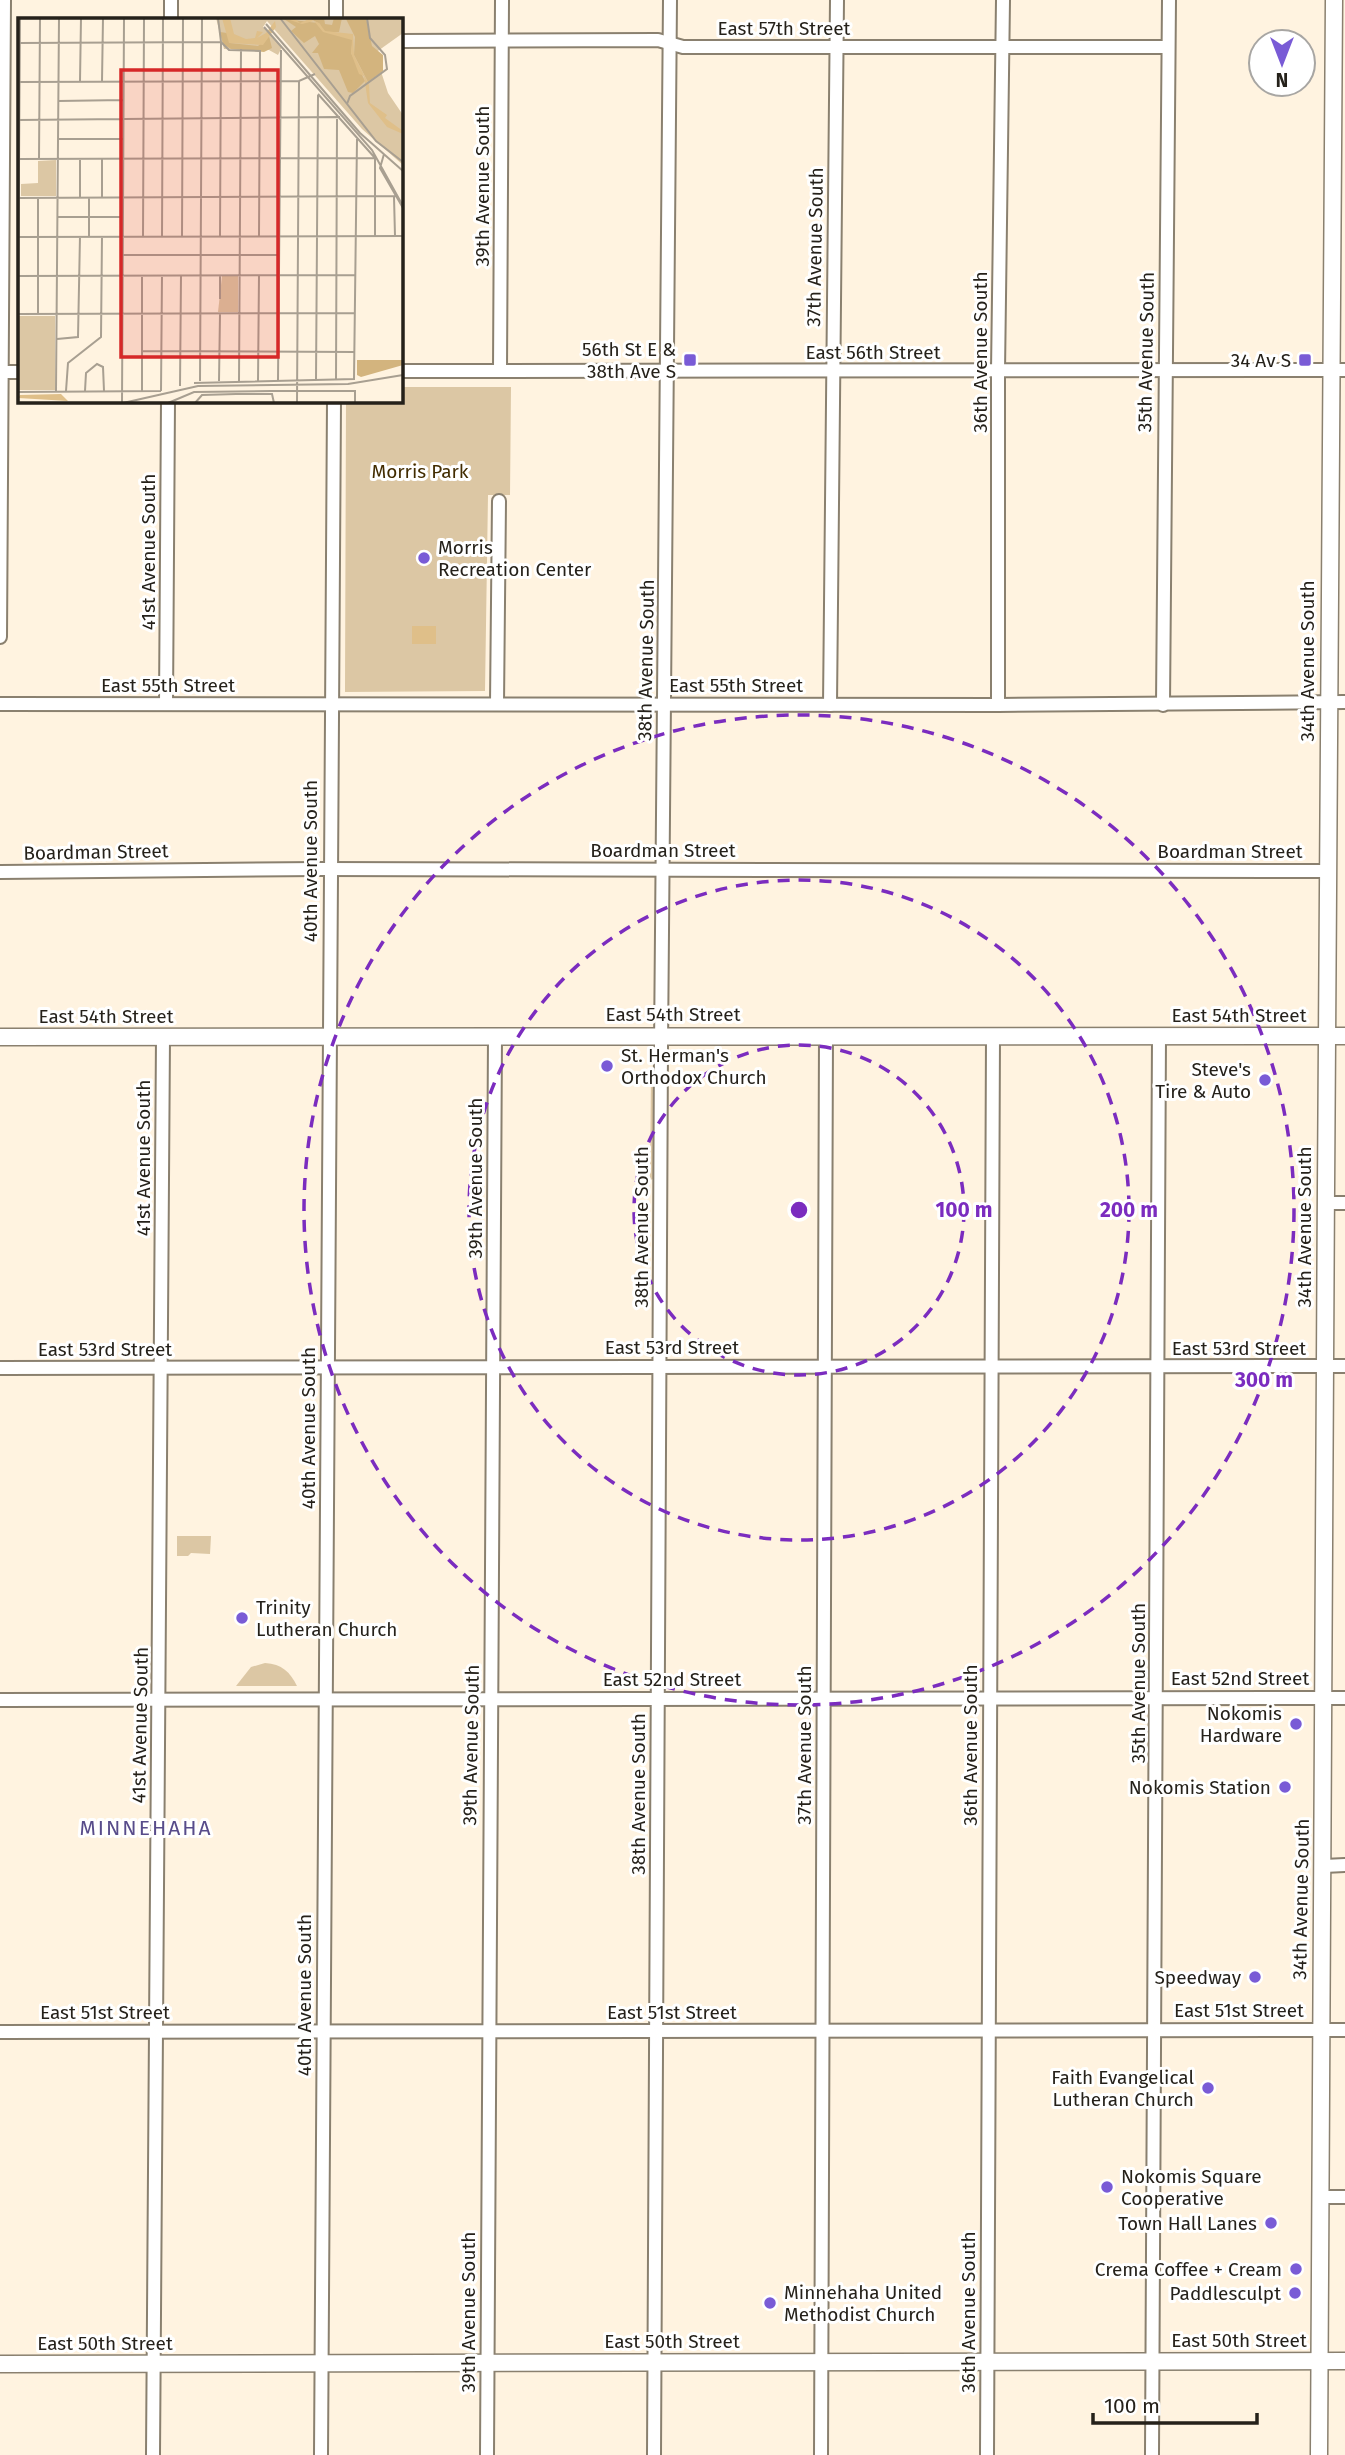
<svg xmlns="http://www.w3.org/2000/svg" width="1345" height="2455" viewBox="0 0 1345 2455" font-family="'Fira Sans',sans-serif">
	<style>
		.green { fill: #dcc7a4 }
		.water { fill: #dfbf89 }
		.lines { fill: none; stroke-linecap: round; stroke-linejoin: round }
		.street-casing { stroke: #8a806f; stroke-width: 16 }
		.secondary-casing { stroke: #8a806f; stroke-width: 19 }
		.street { stroke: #fff; stroke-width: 12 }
		.secondary { stroke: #fff; stroke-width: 16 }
		.ring { fill: none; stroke: #7b2cbf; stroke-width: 3.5; stroke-dasharray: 12 9 }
		.poi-dot { fill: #795bd6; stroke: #fff; stroke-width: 2.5 }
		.labels { text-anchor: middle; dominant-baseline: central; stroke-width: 6; stroke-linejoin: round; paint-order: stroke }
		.street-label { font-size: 19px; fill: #25211a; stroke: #fff }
		.poi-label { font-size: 19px; fill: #25211a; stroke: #fff; text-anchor: end }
		.park-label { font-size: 19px; fill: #422c00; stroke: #fff }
		.neighbourhood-label { font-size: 21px; letter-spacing: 2px; fill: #584c8a; stroke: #fff }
		.inset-road { fill: none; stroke: #a89f91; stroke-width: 2 }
		.view { fill: #d62828; fill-opacity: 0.15; stroke: #d62828; stroke-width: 3.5 }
		.inset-edge { fill: none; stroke: #25211a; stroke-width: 3.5 }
		.centre { fill: #7b2cbf; stroke: #fff; stroke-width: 3.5 }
		.ring-label { font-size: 21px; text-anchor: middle; font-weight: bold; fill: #7b2cbf; stroke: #fff; stroke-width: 6; stroke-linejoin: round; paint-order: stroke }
	</style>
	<rect width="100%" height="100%" fill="#fff3e0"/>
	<g class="green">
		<polygon points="401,387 511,387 510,495 488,495 485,691 345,692 346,401 401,401"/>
		<polygon points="651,1069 654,1069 653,1179 650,1180"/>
		<polygon points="177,1536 211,1536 210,1554 191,1553 188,1556 177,1556"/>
		<path d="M265,1663C282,1664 290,1672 297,1686H236L251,1667Z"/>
	</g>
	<rect class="water" x="412" y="626" width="24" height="18"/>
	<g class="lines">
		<g class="street-casing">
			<g id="street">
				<polyline points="171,19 171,0"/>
				<polyline points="336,19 336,0"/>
				<polyline points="401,41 658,40 683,47 1168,47"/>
				<polyline points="401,371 1345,370"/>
				<polyline points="500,371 502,0"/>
				<polyline points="0,372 19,372"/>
				<polyline points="0,637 4,0"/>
				<polyline points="0,704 998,705 1345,702"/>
				<polyline points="166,704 168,401"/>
				<polyline points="497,704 499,501"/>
				<polyline points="830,705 837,0"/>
				<polyline points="998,705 998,371 1003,0"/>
				<polyline points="1163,705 1169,0"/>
				<polyline points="0,872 320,869 1327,871"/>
				<polyline points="1326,1203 1345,1203"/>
				<polyline points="0,1368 1345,1366"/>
				<polyline points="0,1700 1345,1698"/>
				<polyline points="1324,1866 1345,1865"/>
				<polyline points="0,2032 1345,2030"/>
				<polyline points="1322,2197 1345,2197"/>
				<polyline points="153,2455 163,1037"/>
				<polyline points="321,2455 334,401"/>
				<polyline points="487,2455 495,1036"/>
				<polyline points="654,2455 661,1048 670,0"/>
				<polyline points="821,2455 826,1035"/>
				<polyline points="987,2455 993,1036"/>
				<polyline points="1152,2455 1159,1036"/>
			</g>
		</g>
		<g class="secondary-casing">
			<g id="secondary">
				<polyline points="0,1037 1345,1036"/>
				<polyline points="0,2364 1345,2361"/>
				<path d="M1319,2455C1324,1637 1327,818 1334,0"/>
			</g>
		</g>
		<use href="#street" class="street"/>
		<use href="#secondary" class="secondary"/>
	</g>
	<g class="ring">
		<circle cx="799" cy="1210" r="165"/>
		<circle cx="799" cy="1210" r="330"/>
		<circle cx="799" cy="1210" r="495"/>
	</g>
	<g class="poi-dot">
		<rect x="683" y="353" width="14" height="14" rx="3.5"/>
		<rect x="1298" y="353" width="14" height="14" rx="3.5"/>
		<circle cx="424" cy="558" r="7"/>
		<circle cx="607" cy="1066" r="7"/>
		<circle cx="1265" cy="1080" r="7"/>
		<circle cx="242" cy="1618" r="7"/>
		<circle cx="1296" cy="1724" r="7"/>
		<circle cx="1285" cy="1787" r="7"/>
		<circle cx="1255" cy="1977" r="7"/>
		<circle cx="1208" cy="2088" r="7"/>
		<circle cx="1107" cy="2187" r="7"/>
		<circle cx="1271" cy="2223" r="7"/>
		<circle cx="1296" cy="2269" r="7"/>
		<circle cx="1295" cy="2293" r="7"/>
		<circle cx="770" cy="2303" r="7"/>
	</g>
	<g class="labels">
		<g class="street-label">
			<text x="784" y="28">East 57th Street</text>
			<text transform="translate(482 186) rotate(-90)">39th Avenue South</text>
			<text transform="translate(815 247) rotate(-89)">37th Avenue South</text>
			<text x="873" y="352">East 56th Street</text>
			<text transform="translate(980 352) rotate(-90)">36th Avenue South</text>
			<text transform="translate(1146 352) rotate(-89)">35th Avenue South</text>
			<text transform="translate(148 552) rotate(-90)">41st Avenue South</text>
			<text transform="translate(646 660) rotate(-89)">38th Avenue South</text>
			<text transform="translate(1307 661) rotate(-90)">34th Avenue South</text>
			<text x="168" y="685">East 55th Street</text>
			<text x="736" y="685">East 55th Street</text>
			<text x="663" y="850">Boardman Street</text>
			<text x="1230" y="851">Boardman Street</text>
			<text transform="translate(96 852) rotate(-1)">Boardman Street</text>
			<text transform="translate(310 861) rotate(-90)">40th Avenue South</text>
			<text x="673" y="1014">East 54th Street</text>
			<text x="1239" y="1015">East 54th Street</text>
			<text x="106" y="1016">East 54th Street</text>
			<text transform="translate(143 1158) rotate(-90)">41st Avenue South</text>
			<text transform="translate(475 1178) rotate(-90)">39th Avenue South</text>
			<text transform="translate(641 1227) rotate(-90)">38th Avenue South</text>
			<text transform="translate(1304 1227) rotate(-90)">34th Avenue South</text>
			<text x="672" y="1347">East 53rd Street</text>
			<text x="1239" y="1348">East 53rd Street</text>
			<text x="105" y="1349">East 53rd Street</text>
			<text transform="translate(308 1428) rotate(-90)">40th Avenue South</text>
			<text x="1240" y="1678">East 52nd Street</text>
			<text x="672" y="1679">East 52nd Street</text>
			<text transform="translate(1138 1683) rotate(-90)">35th Avenue South</text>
			<text transform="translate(140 1725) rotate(-89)">41st Avenue South</text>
			<text transform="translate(471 1745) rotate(-89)">39th Avenue South</text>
			<text transform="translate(804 1745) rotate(-90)">37th Avenue South</text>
			<text transform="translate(970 1745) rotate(-90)">36th Avenue South</text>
			<text transform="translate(638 1794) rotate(-90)">38th Avenue South</text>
			<text transform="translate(1301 1899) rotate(-89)">34th Avenue South</text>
			<text transform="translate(304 1995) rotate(-90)">40th Avenue South</text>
			<text x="1239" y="2010">East 51st Street</text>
			<text x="105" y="2012">East 51st Street</text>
			<text x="672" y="2012">East 51st Street</text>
			<text transform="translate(468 2312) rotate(-90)">39th Avenue South</text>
			<text transform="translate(968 2312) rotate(-90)">36th Avenue South</text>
			<text x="1239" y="2340">East 50th Street</text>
			<text x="672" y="2341">East 50th Street</text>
			<text x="105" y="2343">East 50th Street</text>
		</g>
		<g class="poi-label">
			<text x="676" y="349">56th St E &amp;<tspan x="676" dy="22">38th Ave S</tspan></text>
			<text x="1291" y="360">34 Av S</text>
			<text x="438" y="547" text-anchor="start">Morris<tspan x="438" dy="22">Recreation Center</tspan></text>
			<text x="621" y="1055" text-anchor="start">St. Herman's<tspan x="621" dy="22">Orthodox Church</tspan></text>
			<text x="1251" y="1069">Steve's<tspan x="1251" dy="22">Tire &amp; Auto</tspan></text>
			<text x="256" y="1607" text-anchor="start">Trinity<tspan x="256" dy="22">Lutheran Church</tspan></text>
			<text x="1282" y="1713">Nokomis<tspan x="1282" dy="22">Hardware</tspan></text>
			<text x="1271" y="1787">Nokomis Station</text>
			<text x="1241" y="1977">Speedway</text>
			<text x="1194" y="2077">Faith Evangelical<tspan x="1194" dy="22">Lutheran Church</tspan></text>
			<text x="1121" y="2176" text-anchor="start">Nokomis Square<tspan x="1121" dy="22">Cooperative</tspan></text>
			<text x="1257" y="2223">Town Hall Lanes</text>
			<text x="1282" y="2269">Crema Coffee + Cream</text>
			<text x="784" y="2292" text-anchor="start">Minnehaha United<tspan x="784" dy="22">Methodist Church</tspan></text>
			<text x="1281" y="2293">Paddlesculpt</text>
		</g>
		<g class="park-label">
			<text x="420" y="471">Morris Park</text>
		</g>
		<g class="neighbourhood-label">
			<text x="146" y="1828">MINNEHAHA</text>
		</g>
	</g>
	<g transform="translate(18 18)">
		<rect width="385" height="385" fill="#fff3e0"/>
		<path d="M198,0H385V15L357,35L370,75L385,97V147L344,111L249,3L245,9L264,29L260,37L251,32L206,31ZM38,142V178H3V166L20,165V143ZM204,258H220V294H200ZM0,298H37V372H0Z" fill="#dcc7a4"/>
		<path d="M291,0H306L307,6L314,7L316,0H324L321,14H310L335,19L333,35L347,63L335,75L330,74L321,52L306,51L300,35H294L305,21L301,26L297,18L286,25L273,13L278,9L266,1L300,5L304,12L302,6ZM348,0L354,28L365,37V53L350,64L336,37L337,19L328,1ZM202,14L209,15L212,25L240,28L251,18L254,30L246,34L213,31L205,26ZM339,342H385V347L343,359L339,357Z" fill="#d3b47e"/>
		<path d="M204,0H212L216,16L228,21L237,20L239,13L245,14L239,20L248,15L257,3L258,9L245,27L211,25ZM266,0H276L282,5L291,1L301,5L307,13L335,16L336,37L351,67L352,85L369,97L367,100L385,113V116L369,109L350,85L346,58L341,56L333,35L334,22L305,14L296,3L284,6ZM43,376L50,383L0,380L2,377Z" fill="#dfbf89"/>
		<path class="inset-road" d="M200,0L203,24L202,218M262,0L358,123L385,144M248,6L342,115L385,153M246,9L354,132L385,188M0,25L203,24L211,32L242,33L241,218M62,63L63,0M84,63L85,0M0,64L281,63L297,56M300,76L357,140V218M40,83L106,82M329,86L332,78L369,51L367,37L352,20L349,0M0,102L322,99M40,121H106M366,136L362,150L385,190M0,141L357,140M21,141L22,0M62,179V141M84,179V141M376,179L377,218M0,180L378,178M40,199H105M71,218V179M125,218L126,0M144,218L145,0M164,218L165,0M0,219L385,218M105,237H260M0,258L338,257M202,281V257M0,296L337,295M0,296L2,0M20,296V180M39,321L60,319L62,218M124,333L337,334M260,362L263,32M298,362L300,77M318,362L319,101M182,363L184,0M201,363L202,296M221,363L223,31M240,363L241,257M176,365L336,361L339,121M162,368L163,257M38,373L41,0M48,373L50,345L83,319L84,218M67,373L68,355L79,346L85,349L86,373M124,373V257M143,373L144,257M0,374L143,373M104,385L106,0M105,385L180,368L330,366L385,357M150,385L176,374L253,373H337V385M177,385L184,377L218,376H254L256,385M279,385L281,63"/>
		<path class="view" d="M103,52H260V339H103Z"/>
		<rect width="385" height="385" class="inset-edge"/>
	</g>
	<circle cx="799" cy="1210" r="10" class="centre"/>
	<g class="ring-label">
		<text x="964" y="1217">100 m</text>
		<text x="1129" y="1217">200 m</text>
		<text x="1264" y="1387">300 m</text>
	</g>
	<g transform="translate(1282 63) rotate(180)"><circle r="33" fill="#ffffff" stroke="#a8a6a3" stroke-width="2"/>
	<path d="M0-5L12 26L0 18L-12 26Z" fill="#795bd6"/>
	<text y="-10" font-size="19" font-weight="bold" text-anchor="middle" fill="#25211a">N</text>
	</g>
	<path d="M1093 2413v10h164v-10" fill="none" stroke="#25211a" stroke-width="3.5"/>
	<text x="1104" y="2413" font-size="21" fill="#25211a" stroke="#ffffff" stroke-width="5" paint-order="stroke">100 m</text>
</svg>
